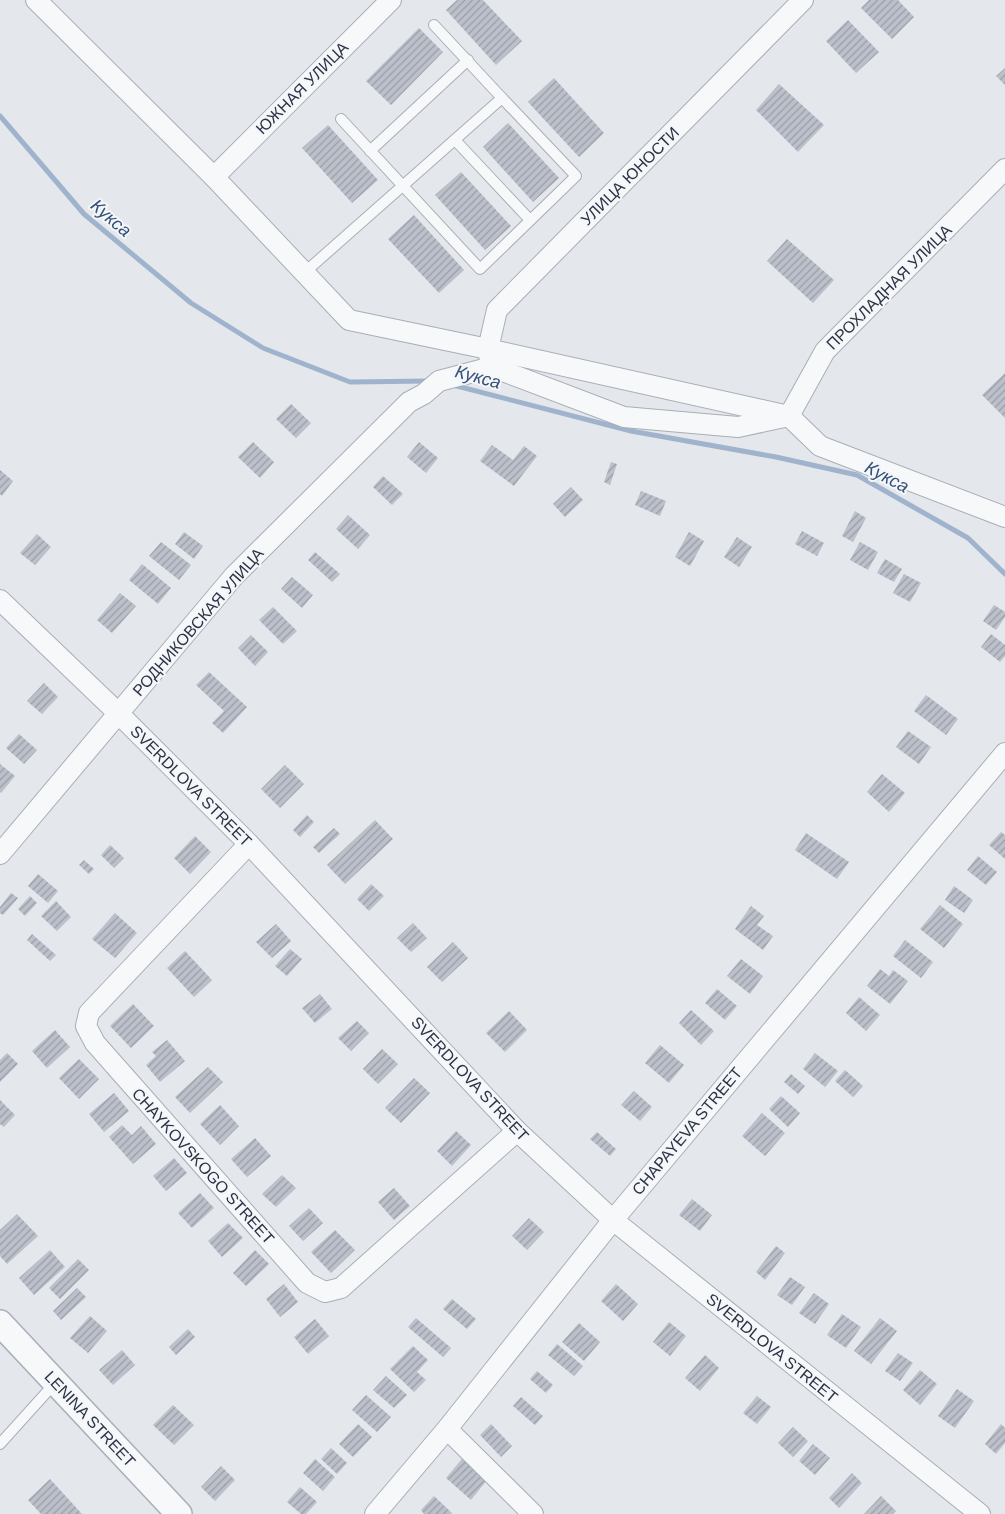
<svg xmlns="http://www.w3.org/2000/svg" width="1005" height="1514" viewBox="0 0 1005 1514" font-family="Arial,sans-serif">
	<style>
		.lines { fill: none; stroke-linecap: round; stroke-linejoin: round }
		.stream { stroke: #9fb4cc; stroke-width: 5 }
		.building { fill: url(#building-hatch) }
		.service-casing { stroke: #a9aeb7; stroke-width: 12 }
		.minor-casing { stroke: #a9aeb7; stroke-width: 22 }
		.tertiary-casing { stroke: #a9aeb7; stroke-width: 28 }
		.service { stroke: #f7f8fa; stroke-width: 10 }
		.minor { stroke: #f7f8fa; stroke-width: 20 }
		.tertiary { stroke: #f7f8fa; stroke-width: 25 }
		.labels { text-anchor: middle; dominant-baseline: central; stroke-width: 4; stroke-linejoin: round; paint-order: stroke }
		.street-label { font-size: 16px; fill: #2b3445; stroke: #f4f6f9 }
		.water-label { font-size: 18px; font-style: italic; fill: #34527a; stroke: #f4f6f9 }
	</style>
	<defs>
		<pattern id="building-hatch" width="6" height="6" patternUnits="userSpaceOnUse" patternTransform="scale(1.25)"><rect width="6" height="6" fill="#bbc0ca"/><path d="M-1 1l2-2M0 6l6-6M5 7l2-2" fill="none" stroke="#989da6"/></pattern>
	</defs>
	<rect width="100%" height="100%" fill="#e4e7ec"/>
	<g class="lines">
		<g class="stream">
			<polyline points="0,116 84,214 191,303 263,348 350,382 430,381"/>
			<polyline points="453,385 631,431 776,457 857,475 968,538 1005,574"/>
		</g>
	</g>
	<g class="building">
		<polygon points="457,0 483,0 522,41 496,65 446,10"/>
		<polygon points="869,0 898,0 914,17 892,39 861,8"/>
		<polygon points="848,20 879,52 856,73 826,41"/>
		<polygon points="419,28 443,52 391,105 366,81"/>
		<polygon points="1005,68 1005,85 996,76"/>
		<polygon points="554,78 604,133 579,157 528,102"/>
		<polygon points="779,84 824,125 798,152 756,110"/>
		<polygon points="508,123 559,178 533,202 483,147"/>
		<polygon points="328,125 378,180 352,203 302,148"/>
		<polygon points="461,172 511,226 485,250 435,195"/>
		<polygon points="414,215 464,270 439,293 388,239"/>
		<polygon points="787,239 834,280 813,303 767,261"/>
		<polygon points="1005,373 1005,418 982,395"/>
		<polygon points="291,404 311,423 296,438 276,419"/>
		<polygon points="253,442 274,462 260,478 238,457"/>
		<polygon points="419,442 438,458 426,473 407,457"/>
		<polygon points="492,445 513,460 524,446 537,456 514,486 480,461"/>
		<polygon points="611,462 617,464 610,485 604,482"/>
		<polygon points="0,470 13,481 2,496 0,494"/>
		<polygon points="383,476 403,494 392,505 373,487"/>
		<polygon points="571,487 583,500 565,517 553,504"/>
		<polygon points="641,491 666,501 660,516 635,505"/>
		<polygon points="855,511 866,518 853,542 842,536"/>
		<polygon points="348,515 370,535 358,549 336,529"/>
		<polygon points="802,531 824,543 817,556 795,544"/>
		<polygon points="184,532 203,546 194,559 175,544"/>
		<polygon points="689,532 704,541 690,566 675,557"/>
		<polygon points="37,534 51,547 35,565 20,553"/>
		<polygon points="737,537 752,547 739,567 724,557"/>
		<polygon points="161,542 191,565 179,580 149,556"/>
		<polygon points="860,542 878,552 868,570 850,560"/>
		<polygon points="315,552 340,574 332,582 308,560"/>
		<polygon points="885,559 902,569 894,582 877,573"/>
		<polygon points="142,564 171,588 158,604 129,580"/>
		<polygon points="904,574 921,583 910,602 893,593"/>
		<polygon points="292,577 313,595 302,608 281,589"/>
		<polygon points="120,593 136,606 112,633 97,620"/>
		<polygon points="994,605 1005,612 1005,617 996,630 983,621"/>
		<polygon points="273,607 297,631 283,644 259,620"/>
		<polygon points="991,634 1005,645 1005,656 1000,662 981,647"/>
		<polygon points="251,635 268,652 255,666 238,648"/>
		<polygon points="209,672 247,707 223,733 212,723 224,711 196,685"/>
		<polygon points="44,683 58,697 42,714 27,701"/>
		<polygon points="926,695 958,719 946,735 914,711"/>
		<polygon points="908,731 931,747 919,764 896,747"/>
		<polygon points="19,734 37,750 24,764 6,748"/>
		<polygon points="0,764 15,776 1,793 0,792"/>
		<polygon points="285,765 304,784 280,808 261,789"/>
		<polygon points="882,774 905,793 889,812 867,792"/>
		<polygon points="307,815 314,822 300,837 293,830"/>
		<polygon points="375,820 393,839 345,884 327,865"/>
		<polygon points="334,828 340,834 319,853 313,847"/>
		<polygon points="1001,832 1005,835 1005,859 989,845"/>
		<polygon points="806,833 849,862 837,879 795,850"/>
		<polygon points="195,836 211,852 190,874 174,858"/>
		<polygon points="110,845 124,858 114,868 101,855"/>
		<polygon points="978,856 997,872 986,885 967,870"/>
		<polygon points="84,860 94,869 89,874 79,865"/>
		<polygon points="38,874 58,891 48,903 28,886"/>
		<polygon points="371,884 384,896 369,911 357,899"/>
		<polygon points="954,886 973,900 964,913 945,900"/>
		<polygon points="11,893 18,898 3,915 0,913 0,907"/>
		<polygon points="30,896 37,903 25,916 18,909"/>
		<polygon points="56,901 71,917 57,931 41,916"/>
		<polygon points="940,905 963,924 944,948 920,929"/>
		<polygon points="751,906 764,916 757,925 773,936 763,950 735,929"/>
		<polygon points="115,913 137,933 115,958 92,939"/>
		<polygon points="413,923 427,938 411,952 397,938"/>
		<polygon points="276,924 291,941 272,958 256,942"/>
		<polygon points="32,934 56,955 50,961 27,940"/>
		<polygon points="905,940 933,962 921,978 893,956"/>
		<polygon points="453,942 468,958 442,982 427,967"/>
		<polygon points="290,949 302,959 287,976 275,966"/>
		<polygon points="185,951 212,980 194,997 167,968"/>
		<polygon points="741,959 763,976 750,994 727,976"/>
		<polygon points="880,969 889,976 893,970 908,981 890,1004 867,986"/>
		<polygon points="717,989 737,1006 725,1020 705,1003"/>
		<polygon points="320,994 332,1009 315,1023 302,1008"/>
		<polygon points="859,997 880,1015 866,1031 846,1013"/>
		<polygon points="133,1004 154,1026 131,1048 110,1026"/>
		<polygon points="691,1010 714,1031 701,1045 679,1023"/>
		<polygon points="509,1011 527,1030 505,1052 486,1033"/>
		<polygon points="357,1021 369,1033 351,1051 338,1038"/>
		<polygon points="55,1030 70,1047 47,1068 32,1051"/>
		<polygon points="167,1040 185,1061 160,1082 146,1065 156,1056 152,1052"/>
		<polygon points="660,1045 684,1065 669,1083 645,1063"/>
		<polygon points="382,1049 398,1064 378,1084 363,1069"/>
		<polygon points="7,1053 18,1064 0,1082 0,1060"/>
		<polygon points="815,1053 838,1071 825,1087 803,1069"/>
		<polygon points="79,1059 99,1079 79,1099 59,1078"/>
		<polygon points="208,1067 223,1082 190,1113 175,1097"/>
		<polygon points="845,1070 863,1086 853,1097 835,1081"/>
		<polygon points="791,1074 805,1086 798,1094 784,1082"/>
		<polygon points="414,1078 430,1093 401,1123 385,1108"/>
		<polygon points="634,1091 652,1107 640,1121 621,1105"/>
		<polygon points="114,1093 129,1111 104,1132 89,1114"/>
		<polygon points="781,1096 800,1113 788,1127 769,1109"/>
		<polygon points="0,1100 15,1115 4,1127 0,1124"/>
		<polygon points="220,1105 239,1126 220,1145 200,1124"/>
		<polygon points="762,1113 785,1133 765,1156 742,1136"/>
		<polygon points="122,1125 132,1135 141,1126 156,1144 133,1164 109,1137"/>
		<polygon points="456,1131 471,1145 452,1166 437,1151"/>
		<polygon points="597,1132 616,1149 610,1156 590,1139"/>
		<polygon points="255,1138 271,1156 247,1177 231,1159"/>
		<polygon points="174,1158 187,1173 166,1191 153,1176"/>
		<polygon points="282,1175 296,1188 276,1207 262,1194"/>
		<polygon points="394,1188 410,1206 394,1220 378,1202"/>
		<polygon points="200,1193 214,1208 192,1228 178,1213"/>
		<polygon points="692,1199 712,1215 700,1231 679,1215"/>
		<polygon points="309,1208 323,1223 303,1241 289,1226"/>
		<polygon points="17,1214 38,1236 7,1264 0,1256 0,1230"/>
		<polygon points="529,1218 544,1232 527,1250 512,1236"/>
		<polygon points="228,1223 243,1238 222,1257 208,1241"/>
		<polygon points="335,1230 355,1250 331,1273 311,1252"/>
		<polygon points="776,1246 785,1253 765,1280 756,1272"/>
		<polygon points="50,1250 65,1267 34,1295 19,1278"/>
		<polygon points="255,1250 269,1264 246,1286 233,1273"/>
		<polygon points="78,1259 89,1270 60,1299 49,1288"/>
		<polygon points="790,1277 805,1287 792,1305 777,1295"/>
		<polygon points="284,1284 298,1302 280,1317 266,1299"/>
		<polygon points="616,1284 638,1304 623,1321 601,1301"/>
		<polygon points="77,1288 86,1297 61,1320 53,1311"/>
		<polygon points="814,1293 829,1304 815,1324 799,1313"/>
		<polygon points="452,1299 476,1319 467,1329 443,1309"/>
		<polygon points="842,1314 861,1327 846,1348 827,1335"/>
		<polygon points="90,1316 107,1331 88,1353 70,1338"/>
		<polygon points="416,1318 451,1348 443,1357 408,1327"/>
		<polygon points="880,1318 897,1331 871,1364 854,1351"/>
		<polygon points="315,1319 329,1336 308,1354 294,1337"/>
		<polygon points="669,1322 686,1336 670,1356 653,1342"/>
		<polygon points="579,1323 600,1342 584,1361 562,1342"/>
		<polygon points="188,1329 195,1337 176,1355 169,1347"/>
		<polygon points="557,1344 583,1366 574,1376 548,1355"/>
		<polygon points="413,1346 428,1360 417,1372 426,1380 414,1392 390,1369"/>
		<polygon points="122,1350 135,1365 113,1385 99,1370"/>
		<polygon points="898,1353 913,1363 900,1381 885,1371"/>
		<polygon points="705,1355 719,1368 700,1391 685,1378"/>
		<polygon points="920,1370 937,1384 920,1405 903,1390"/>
		<polygon points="537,1371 553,1385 546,1393 530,1379"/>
		<polygon points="386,1376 407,1395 394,1408 373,1390"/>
		<polygon points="957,1389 974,1401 955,1428 938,1416"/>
		<polygon points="366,1395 391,1417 377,1432 352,1410"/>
		<polygon points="757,1396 771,1407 757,1424 743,1413"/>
		<polygon points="521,1397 543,1416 535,1425 513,1406"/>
		<polygon points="173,1405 194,1425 174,1445 153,1425"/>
		<polygon points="358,1424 372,1437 353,1457 339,1444"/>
		<polygon points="491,1424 512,1446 501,1457 480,1435"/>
		<polygon points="1001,1424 1005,1428 1005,1443 996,1454 985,1444"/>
		<polygon points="793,1427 808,1441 793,1457 778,1443"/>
		<polygon points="813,1444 830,1458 815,1475 799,1461"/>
		<polygon points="331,1448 347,1463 337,1474 321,1459"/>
		<polygon points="315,1459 335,1477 323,1491 303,1473"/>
		<polygon points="462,1459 487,1480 471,1500 446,1478"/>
		<polygon points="221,1466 235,1480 215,1501 201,1487"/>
		<polygon points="852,1473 862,1483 839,1508 829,1498"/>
		<polygon points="50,1479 82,1514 41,1514 28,1500"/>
		<polygon points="300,1487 317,1502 306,1514 301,1514 287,1502"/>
		<polygon points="434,1496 452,1513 450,1514 424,1514 421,1510"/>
		<polygon points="881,1496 896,1511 893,1514 864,1514"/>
	</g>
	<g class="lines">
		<g class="service-casing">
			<g id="service">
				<polyline points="434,25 502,98"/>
				<polyline points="455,140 530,220"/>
				<polyline points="370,151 468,60"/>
				<polyline points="304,273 502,98 576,176 480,269 341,119"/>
				<polyline points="0,1444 55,1383"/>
			</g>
		</g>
		<g class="minor-casing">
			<g id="minor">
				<polyline points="36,0 214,177 349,320 488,349 789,416 825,351 1005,169"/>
				<polyline points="214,177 391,0"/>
				<polyline points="490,360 488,349 497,310 803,0"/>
				<polyline points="0,600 118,713 249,844 517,1131 613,1220 980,1514"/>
				<polyline points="249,844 89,1013 86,1026 95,1043 307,1283 325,1292 341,1288 517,1131"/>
				<polyline points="0,854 234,576 409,402 424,394 439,381 492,367 624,417 738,427 789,416 820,446 1005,517"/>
				<polyline points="447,1429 533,1514"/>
				<polyline points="375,1514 447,1429 613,1220 1005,753"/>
			</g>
		</g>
		<g class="tertiary-casing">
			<polyline id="tertiary" points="0,1323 179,1514"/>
		</g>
		<use href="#service" class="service"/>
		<use href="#minor" class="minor"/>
		<use href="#tertiary" class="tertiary"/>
	</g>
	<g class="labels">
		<g class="street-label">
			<text transform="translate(302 88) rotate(-45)">ЮЖНАЯ УЛИЦА</text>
			<text transform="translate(630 176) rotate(-45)">УЛИЦА ЮНОСТИ</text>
			<text transform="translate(889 287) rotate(-45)">ПРОХЛАДНАЯ УЛИЦА</text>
			<text transform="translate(198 622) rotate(-49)">РОДНИКОВСКАЯ УЛИЦА</text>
			<text transform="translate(191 786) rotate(45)">SVERDLOVA STREET</text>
			<text transform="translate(470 1079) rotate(47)">SVERDLOVA STREET</text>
			<text transform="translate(687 1131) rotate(-50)">CHAPAYEVA STREET</text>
			<text transform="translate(203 1166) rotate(48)">CHAYKOVSKOGO STREET</text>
			<text transform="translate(772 1348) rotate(39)">SVERDLOVA STREET</text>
			<text transform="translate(90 1419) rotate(47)">LENINA STREET</text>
		</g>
		<g class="water-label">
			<text transform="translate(111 218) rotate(41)">Кукса</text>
			<text transform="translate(478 377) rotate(15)">Кукса</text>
			<text transform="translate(887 477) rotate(28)">Кукса</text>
		</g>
	</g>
</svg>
